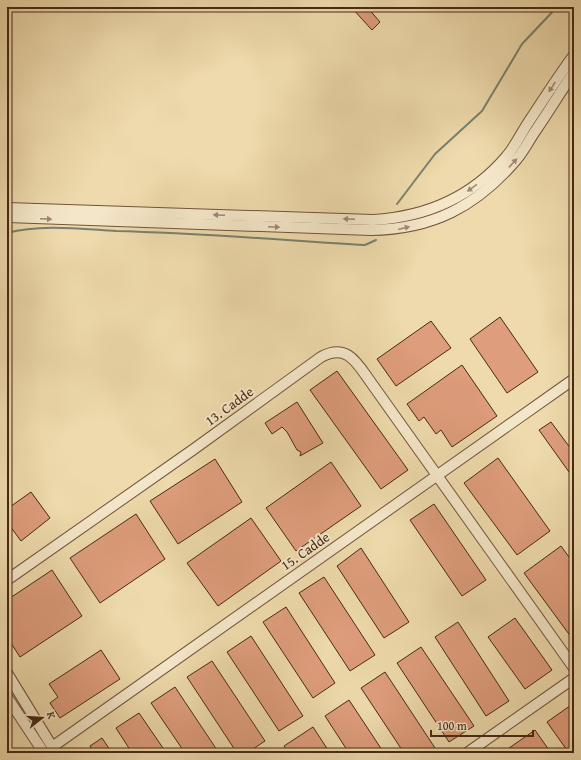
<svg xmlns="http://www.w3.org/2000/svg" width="581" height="760" viewBox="0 0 581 760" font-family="'Gentium Book Plus',serif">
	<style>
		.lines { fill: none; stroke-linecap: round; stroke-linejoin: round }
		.stream { stroke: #79806f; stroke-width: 2 }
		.building { fill: #de9d7c; stroke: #482816 }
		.minor-casing { stroke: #72543c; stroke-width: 12 }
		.minor { stroke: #f4e7c9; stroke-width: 10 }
		.oneway { fill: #9e8870 }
		.labels { text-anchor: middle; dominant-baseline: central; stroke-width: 4; stroke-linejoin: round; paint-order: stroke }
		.street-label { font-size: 14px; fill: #482816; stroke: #f4e7c9 }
	</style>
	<rect width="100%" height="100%" fill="#eedaac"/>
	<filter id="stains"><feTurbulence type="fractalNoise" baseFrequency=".005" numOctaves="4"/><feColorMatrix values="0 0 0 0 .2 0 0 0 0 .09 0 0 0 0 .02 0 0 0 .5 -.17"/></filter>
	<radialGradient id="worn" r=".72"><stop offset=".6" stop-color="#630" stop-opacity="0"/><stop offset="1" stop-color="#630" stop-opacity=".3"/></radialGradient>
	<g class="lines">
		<g class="stream">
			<polyline points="397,204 435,154 482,111 522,44 557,7"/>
			<path d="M7,233C41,224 81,229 116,231C199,233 282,240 365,245L376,240"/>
		</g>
	</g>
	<g class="building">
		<polygon points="351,7 367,7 380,22 372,30"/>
		<polygon points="500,317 538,372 507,393 470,339"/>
		<polygon points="431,321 451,348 396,386 377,359"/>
		<polygon points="462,365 497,416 452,447 441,430 436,434 424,417 419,421 407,404"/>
		<polygon points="337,371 408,470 381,489 310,390"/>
		<polygon points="297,402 323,443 300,456 301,452 297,450 287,432 282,427 272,434 265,423"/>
		<polygon points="551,422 574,453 574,479 539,430"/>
		<polygon points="498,458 550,531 517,555 464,483"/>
		<polygon points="215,459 242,502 178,544 150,501"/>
		<polygon points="331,462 361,506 296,551 266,508"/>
		<polygon points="31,492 50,518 21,541 7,522 7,509"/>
		<polygon points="434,504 486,580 462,596 410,520"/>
		<polygon points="136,514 165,559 100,603 70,558"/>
		<polygon points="251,518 281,561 218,606 187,563"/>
		<polygon points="561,546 574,564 574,641 524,573"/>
		<polygon points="361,548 409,622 384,638 337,566"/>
		<polygon points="52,570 82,616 20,657 7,637 7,600"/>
		<polygon points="324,577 375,655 350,671 299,593"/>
		<polygon points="286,607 335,683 313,698 263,622"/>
		<polygon points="515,618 552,670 525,689 488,637"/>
		<polygon points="458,622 509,701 486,716 435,637"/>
		<polygon points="251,636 303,716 279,731 227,652"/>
		<polygon points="421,647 474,726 449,742 397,663"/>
		<polygon points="101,650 120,679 60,718 50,703 58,697 49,684"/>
		<polygon points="212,661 265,741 247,753 237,753 187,677"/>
		<polygon points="385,672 437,751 434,753 404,753 361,688"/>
		<polygon points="175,687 219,753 185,753 151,703"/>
		<polygon points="349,700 384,753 349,753 325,716"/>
		<polygon points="574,703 574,753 569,753 547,722"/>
		<polygon points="139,713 163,748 155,753 132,753 116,728"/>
		<polygon points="313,727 330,753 289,753 284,746"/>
		<polygon points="535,730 551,753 502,753"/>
		<polygon points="102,738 112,753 94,753 90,746"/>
	</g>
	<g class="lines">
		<g class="minor-casing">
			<g id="minor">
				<path d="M7,208L373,220C426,217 471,198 506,157C514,148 520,136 526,126C542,102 557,78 574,55"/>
				<path d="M7,217L371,230C432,229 476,207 516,160C524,151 529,140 536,130C549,111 561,91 574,72"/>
				<path d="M7,580L194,449L321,357C348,342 358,365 372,384L574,668"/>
				<polyline points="7,673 56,753"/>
				<polyline points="7,697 44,753"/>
				<polyline points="52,747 574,379"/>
				<polyline points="467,753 574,678"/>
			</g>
		</g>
		<use href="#minor" class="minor"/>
	</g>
	<defs><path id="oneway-solid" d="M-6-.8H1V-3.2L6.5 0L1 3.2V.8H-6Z"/></defs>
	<g class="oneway">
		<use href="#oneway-solid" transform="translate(552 87) rotate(123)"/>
		<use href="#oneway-solid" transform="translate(513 163) rotate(-47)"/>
		<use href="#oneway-solid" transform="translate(472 188) rotate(144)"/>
		<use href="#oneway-solid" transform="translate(219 215) rotate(-178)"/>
		<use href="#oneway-solid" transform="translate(46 219) rotate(2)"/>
		<use href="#oneway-solid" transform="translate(349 219) rotate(-178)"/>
		<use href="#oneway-solid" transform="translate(274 227) rotate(2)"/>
		<use href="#oneway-solid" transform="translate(404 228) rotate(-14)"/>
	</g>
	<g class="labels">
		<g class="street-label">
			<text transform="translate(229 406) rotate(-36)">13. Cadde</text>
			<text transform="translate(305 551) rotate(-35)">15. Cadde</text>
		</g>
	</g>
	<rect width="581" height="760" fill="none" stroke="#eedaac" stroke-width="24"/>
	<rect x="8" y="8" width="565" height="744" fill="none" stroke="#482816" stroke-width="2"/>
	<rect x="12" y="12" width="557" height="736" fill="none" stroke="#482816"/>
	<g transform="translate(42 718) rotate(73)" stroke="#f4e7c9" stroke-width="3" paint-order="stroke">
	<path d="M0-3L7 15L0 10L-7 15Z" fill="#482816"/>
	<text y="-6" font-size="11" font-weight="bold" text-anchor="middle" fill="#482816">K</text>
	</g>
	<path d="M431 730v6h102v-6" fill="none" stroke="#482816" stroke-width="2"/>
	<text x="437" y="730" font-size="12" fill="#482816" stroke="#f4e7c9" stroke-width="3" paint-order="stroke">100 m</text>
	<rect width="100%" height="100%" filter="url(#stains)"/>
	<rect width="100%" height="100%" fill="url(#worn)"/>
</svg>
